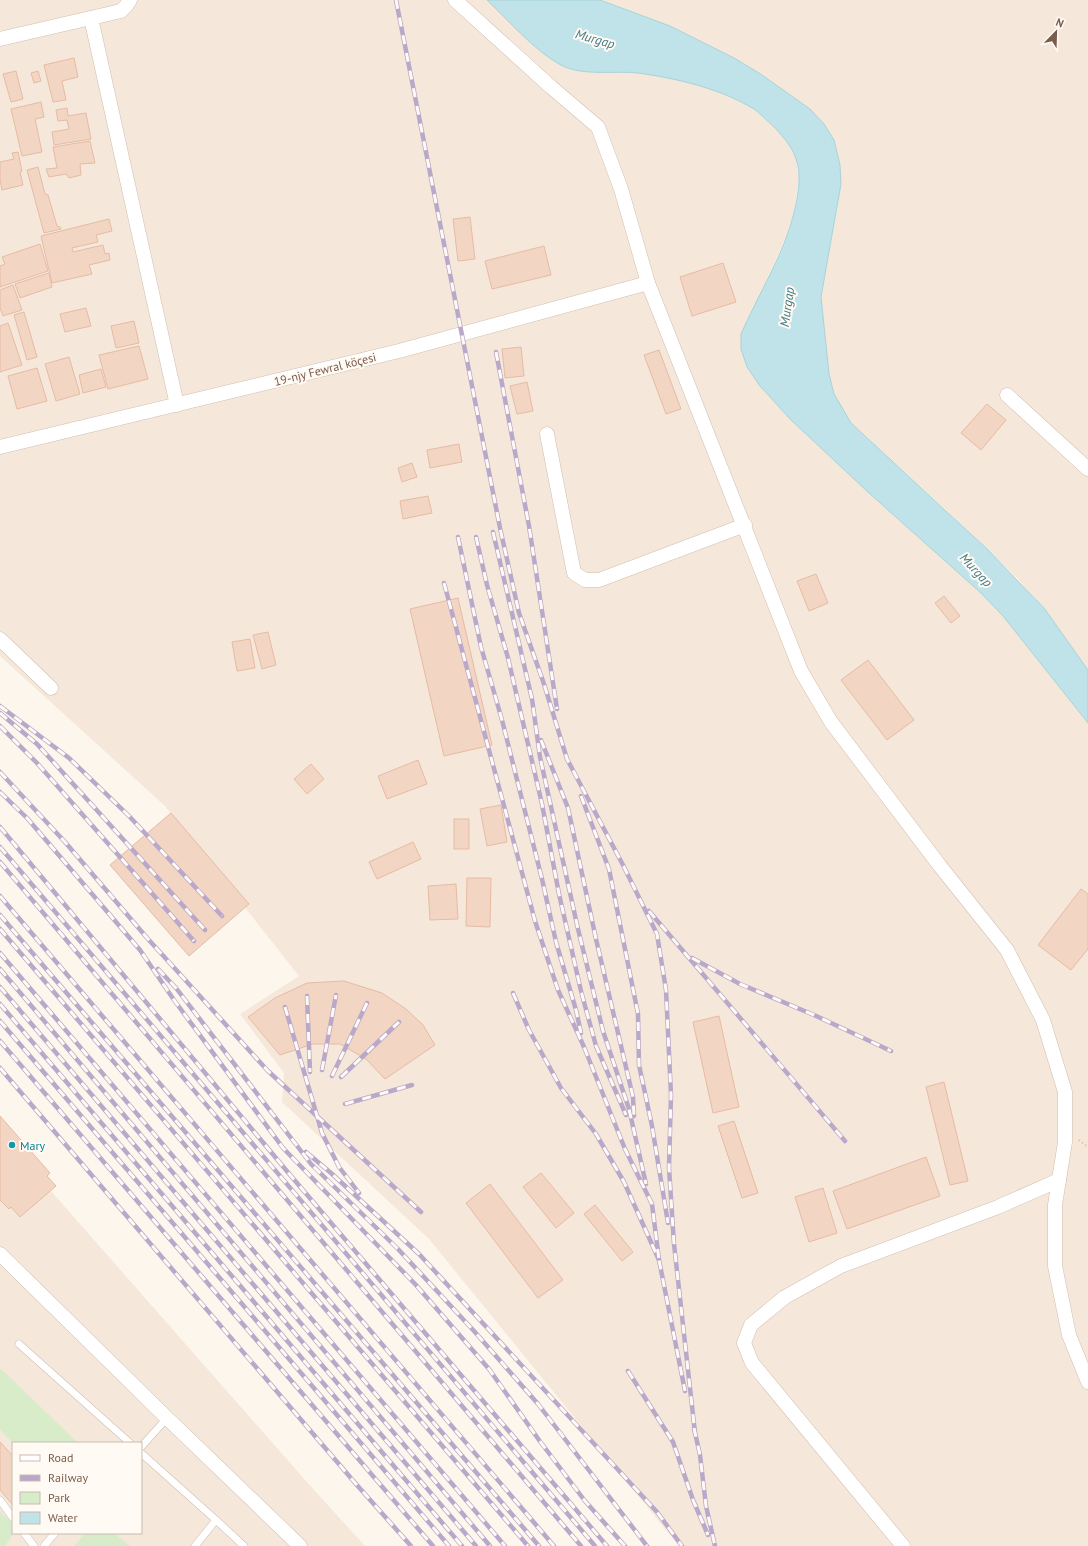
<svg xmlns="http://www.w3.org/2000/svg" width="1088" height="1546" viewBox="0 0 1088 1546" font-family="'PT Sans',sans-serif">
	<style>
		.residential { fill: #f5e8da; fill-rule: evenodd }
		.green { fill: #d8ecc9 }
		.water { fill: #bfe3e8; stroke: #a5d3da }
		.building { fill: #f3d5c3; stroke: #e6bba3 }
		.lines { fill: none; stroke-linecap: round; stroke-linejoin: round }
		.lane-casing { stroke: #d1beb0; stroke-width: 8 }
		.street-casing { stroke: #d1beb0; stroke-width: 15 }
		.path { stroke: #d9b8a5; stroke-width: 2.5; stroke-dasharray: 1 3; stroke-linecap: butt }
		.lane { stroke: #fff; stroke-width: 7 }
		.street { stroke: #fff; stroke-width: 14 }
		.rail-casing { stroke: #b9a8c9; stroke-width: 4.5 }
		.rail { stroke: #fffaf3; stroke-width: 3; stroke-dasharray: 9; stroke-linecap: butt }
		.culture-dot { fill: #0f9aa8; stroke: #fffaf3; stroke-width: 1.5 }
		.labels { text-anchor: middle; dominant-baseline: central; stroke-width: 4; stroke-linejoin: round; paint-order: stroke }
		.street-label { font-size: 12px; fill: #7a5c4d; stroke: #fffaf3 }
		.culture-label { font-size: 12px; fill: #0d838f; stroke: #fffaf3; text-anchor: start }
		.water-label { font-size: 13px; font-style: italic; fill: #437c86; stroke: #fffaf3 }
	</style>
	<rect width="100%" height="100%" fill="#fdf6ec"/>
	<g class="residential">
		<polygon points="0,0 487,0 521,33 559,64 574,70 641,73 676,79 709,88 755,109 779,132 789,145 796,159 799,180 794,213 788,232 762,291 746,323 760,386 790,419 869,493 981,593 1003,616 1088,723 1088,1546 679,1546 429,1239 282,1102 284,1073 240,1014 299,976 165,806 0,656"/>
		<polygon points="600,0 1088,0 1088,670 1044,608 1017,578 943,507 851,423 841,407 834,394 829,374 821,297 838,204 840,165 834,140 824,124 810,109 759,73 734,58 670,26"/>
		<path d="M0,1133L306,1481L365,1546H0ZM13,1443H141V1533H13Z"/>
	</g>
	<g class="green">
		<polygon points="0,1368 78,1443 13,1443 0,1430"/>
		<polygon points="0,1511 13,1524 13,1533 14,1533 5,1546 0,1546"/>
		<polygon points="85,1533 114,1533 130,1546 74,1546"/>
	</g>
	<path class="water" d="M487,0H600L670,26L734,58L759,73L810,109L824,124L834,140L840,165L841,184L821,297L829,374L834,394L851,423L987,549L1044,608L1088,670V723L1003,616L981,593L869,493L790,419L760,386L747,367L741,349V334C758,295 784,254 794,213C798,196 802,175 796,159C792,146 781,134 772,125C766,120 760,113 754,109C720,89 683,80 645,74C619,69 583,78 559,64C533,49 509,21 487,0Z"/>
	<g class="building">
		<polygon points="74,58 78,77 62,81 66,100 53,102 44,65"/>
		<polygon points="16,71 23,99 11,102 3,74"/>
		<polygon points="38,71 41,81 34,83 31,73"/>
		<polygon points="41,102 44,117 35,119 42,152 22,156 11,109"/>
		<polygon points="67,108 68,116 86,113 91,139 54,145 52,132 69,129 67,120 58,121 56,110"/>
		<polygon points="90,141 95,163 80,164 81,175 69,178 66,174 49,177 46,169 57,168 53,147"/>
		<polygon points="18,152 22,171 20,172 23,185 2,190 0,180 0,162 14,159 12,153"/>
		<polygon points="38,167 45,194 48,195 57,226 60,227 61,229 44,233 27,170"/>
		<polygon points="470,217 475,259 458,261 453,219"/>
		<polygon points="109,219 112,231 96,235 98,242 72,248 73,252 103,245 105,254 109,253 110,260 89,265 92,274 52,283 41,236"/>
		<polygon points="40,244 48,271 0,287 0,266 5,264 2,257"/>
		<polygon points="544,246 551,275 492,289 485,261"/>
		<polygon points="723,263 736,302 692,316 680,277"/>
		<polygon points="49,273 52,287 20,298 15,284"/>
		<polygon points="13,285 22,310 3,316 0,308 0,290"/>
		<polygon points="86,308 91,326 65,332 60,314"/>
		<polygon points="24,312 37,357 27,360 14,315"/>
		<polygon points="134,321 139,343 116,348 111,326"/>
		<polygon points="8,323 22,365 0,372 0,326"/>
		<polygon points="139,346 148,379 108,389 99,355"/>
		<polygon points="521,347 524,376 505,378 502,349"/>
		<polygon points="659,350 681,409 666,414 644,355"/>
		<polygon points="69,357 80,394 56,401 45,364"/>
		<polygon points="37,368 47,401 17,409 8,376"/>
		<polygon points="101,369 106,387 83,393 79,375"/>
		<polygon points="527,382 533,411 517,414 510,386"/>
		<polygon points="987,404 1006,420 981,450 961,433"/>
		<polygon points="459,444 462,462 430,468 427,450"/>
		<polygon points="412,463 417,477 402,482 398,468"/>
		<polygon points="428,496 432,513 403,519 400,501"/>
		<polygon points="816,574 828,603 809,611 797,581"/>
		<polygon points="944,596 960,616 951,623 935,603"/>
		<polygon points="458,598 492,745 444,756 410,609"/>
		<polygon points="268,632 276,665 262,669 253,635"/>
		<polygon points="250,639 255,668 237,671 232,642"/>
		<polygon points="868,660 914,720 887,740 841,680"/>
		<polygon points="418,760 427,784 387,799 378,776"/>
		<polygon points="311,764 324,779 307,794 294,779"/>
		<polygon points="501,805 507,842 487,846 480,809"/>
		<polygon points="171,813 249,904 189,956 110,865"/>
		<rect x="454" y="819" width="15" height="30"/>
		<polygon points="413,842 421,859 377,879 369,862"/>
		<polygon points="467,878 491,878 490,927 466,926"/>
		<polygon points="456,884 458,919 430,920 428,886"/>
		<polygon points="1081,889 1088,894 1088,949 1071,970 1038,945"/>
		<polygon points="344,981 382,993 406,1009 423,1025 435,1045 385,1079 366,1059 340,1044 313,1044 280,1055 248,1017 275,998 307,983"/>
		<polygon points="719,1016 739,1107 713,1113 693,1022"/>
		<polygon points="944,1082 968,1181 950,1185 926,1087"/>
		<polygon points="0,1116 50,1173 47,1176 56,1186 20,1217 11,1207 9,1209 0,1200"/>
		<polygon points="734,1121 758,1193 742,1198 718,1126"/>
		<polygon points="926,1157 940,1196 847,1229 833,1191"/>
		<polygon points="541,1173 574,1213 556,1228 523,1187"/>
		<polygon points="490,1184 563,1280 538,1298 466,1203"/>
		<polygon points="823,1188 837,1233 809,1242 795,1197"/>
		<polygon points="595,1205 633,1252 622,1261 584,1214"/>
		<polygon points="0,1442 13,1456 13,1505 0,1490"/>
	</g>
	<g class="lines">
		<g class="lane-casing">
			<g id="lane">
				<polyline points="19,1344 130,1443"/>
				<polyline points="141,1447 167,1418"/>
				<polyline points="141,1453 216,1520 195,1546"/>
				<polyline points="0,1500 13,1518"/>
				<polyline points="216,1520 244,1546"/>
				<polyline points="24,1533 34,1546"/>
				<polyline points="44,1546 55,1533"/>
			</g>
		</g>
		<g class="street-casing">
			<g id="street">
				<polyline points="455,0 551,87 598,127 621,189 648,283 801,671 831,722 940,866 1007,950 1043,1020 1065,1092 1065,1142 1055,1205 1055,1266 1069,1335 1088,1382"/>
				<polyline points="91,18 177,405"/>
				<polyline points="0,39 121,11 126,6 130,0"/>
				<polyline points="1007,395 1088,469"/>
				<polyline points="547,434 574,573 585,580 599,580 745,525"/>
				<polyline points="0,447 399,351 648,283"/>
				<polyline points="0,639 51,688"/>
				<polyline points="0,1254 167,1418 300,1546"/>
				<polyline points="903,1546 752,1363 744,1343 751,1325 785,1297 841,1266 998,1207 1059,1180"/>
			</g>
		</g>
		<polyline class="path" points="1079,1140 1088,1147"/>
		<use href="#lane" class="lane"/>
		<use href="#street" class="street"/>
		<g class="rail-casing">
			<g id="rail">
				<polyline points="396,0 500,528 519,613 544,684 567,759 623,865 657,934 666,990 671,1095 669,1168 674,1244 695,1433"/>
				<polyline points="496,352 529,526 557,709"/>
				<polyline points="493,532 532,699 540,757 578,929 603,1031 629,1109 646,1184"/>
				<polyline points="458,537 481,647 502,720 542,879 556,942 576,1010 581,1033"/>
				<polyline points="476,537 487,585 508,658 542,804 559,894 581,991 596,1046 626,1115"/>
				<polyline points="444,583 535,921 558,990 584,1047 625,1149 652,1204 659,1260"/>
				<polyline points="0,706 69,758 129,816 222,916"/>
				<polyline points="0,713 37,744 205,930"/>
				<polyline points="0,726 37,763 194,941"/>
				<polyline points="541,740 568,808 596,939 633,1097 634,1116"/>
				<polyline points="0,772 65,842 148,939 268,1071 421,1212"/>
				<polyline points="0,792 27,818 140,950 174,1000 283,1148 416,1285 489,1369 539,1440 585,1501 625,1546"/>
				<polyline points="581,796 609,869 638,1014 639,1065 652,1126 668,1223"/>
				<polyline points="0,827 291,1176 607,1546"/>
				<polyline points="0,847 595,1546"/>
				<polyline points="0,862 581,1546"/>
				<polyline points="0,896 554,1546"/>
				<polyline points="649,911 845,1141"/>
				<polyline points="0,915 539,1546"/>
				<polyline points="0,929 528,1546"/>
				<polyline points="0,953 505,1546"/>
				<polyline points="692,958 740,984 814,1015 891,1051"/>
				<polyline points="0,969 490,1546"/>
				<polyline points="158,969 176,988 311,1164 398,1249 474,1331 538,1404 647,1546"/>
				<polyline points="0,987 476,1546"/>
				<polyline points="513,993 529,1030 561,1088 596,1134 624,1182 659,1260 685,1391"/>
				<polyline points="307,996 310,1072"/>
				<polyline points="0,1004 462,1546"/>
				<polyline points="285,1007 322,1133 339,1167 359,1193"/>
				<polyline points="0,1021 449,1546"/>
				<polyline points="0,1041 433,1546"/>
				<polyline points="0,1068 356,1484 411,1546"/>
				<polyline points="322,1070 336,995"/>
				<polyline points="332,1076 367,1003"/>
				<polyline points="341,1077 399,1022"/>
				<polyline points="345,1104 412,1085"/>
				<polyline points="306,1152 331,1173 419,1254 657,1512 682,1546"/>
				<polyline points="628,1371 673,1442 693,1500 708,1535"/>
				<polyline points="694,1428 700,1455 706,1506 715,1546"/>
			</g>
		</g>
		<use href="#rail" class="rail"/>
	</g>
	<circle class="culture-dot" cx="12" cy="1145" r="4"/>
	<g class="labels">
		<g class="street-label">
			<text transform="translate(325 369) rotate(-14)">19-njy Fewral köçesi</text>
		</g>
		<g class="culture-label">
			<text x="20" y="1145">Mary</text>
		</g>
		<g class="water-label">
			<text transform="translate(595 39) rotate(16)">Murgap</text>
			<text transform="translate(787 307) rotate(-82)">Murgap</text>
			<text transform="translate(976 570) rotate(47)">Murgap</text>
		</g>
	</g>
	<rect x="12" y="1442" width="130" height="92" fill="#fffaf3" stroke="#cabbb1"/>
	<rect x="20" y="1455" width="20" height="6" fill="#ffffff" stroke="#cabbb1"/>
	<text x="48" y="1462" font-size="12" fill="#7a5c4d">Road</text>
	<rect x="20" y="1475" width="20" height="6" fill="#b9a8c9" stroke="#cabbb1"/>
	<text x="48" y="1482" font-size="12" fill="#7a5c4d">Railway</text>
	<rect x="20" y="1492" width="20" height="12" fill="#d8ecc9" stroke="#cabbb1"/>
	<text x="48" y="1502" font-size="12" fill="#7a5c4d">Park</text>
	<rect x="20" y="1512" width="20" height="12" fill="#bfe3e8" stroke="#cabbb1"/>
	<text x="48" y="1522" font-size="12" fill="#7a5c4d">Water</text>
	<g transform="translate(1056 32) rotate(23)" stroke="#fffaf3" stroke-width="3" paint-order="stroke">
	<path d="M0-3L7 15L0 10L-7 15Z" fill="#7a5c4d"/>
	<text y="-6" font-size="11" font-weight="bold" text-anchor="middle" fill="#7a5c4d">N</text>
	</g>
</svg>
